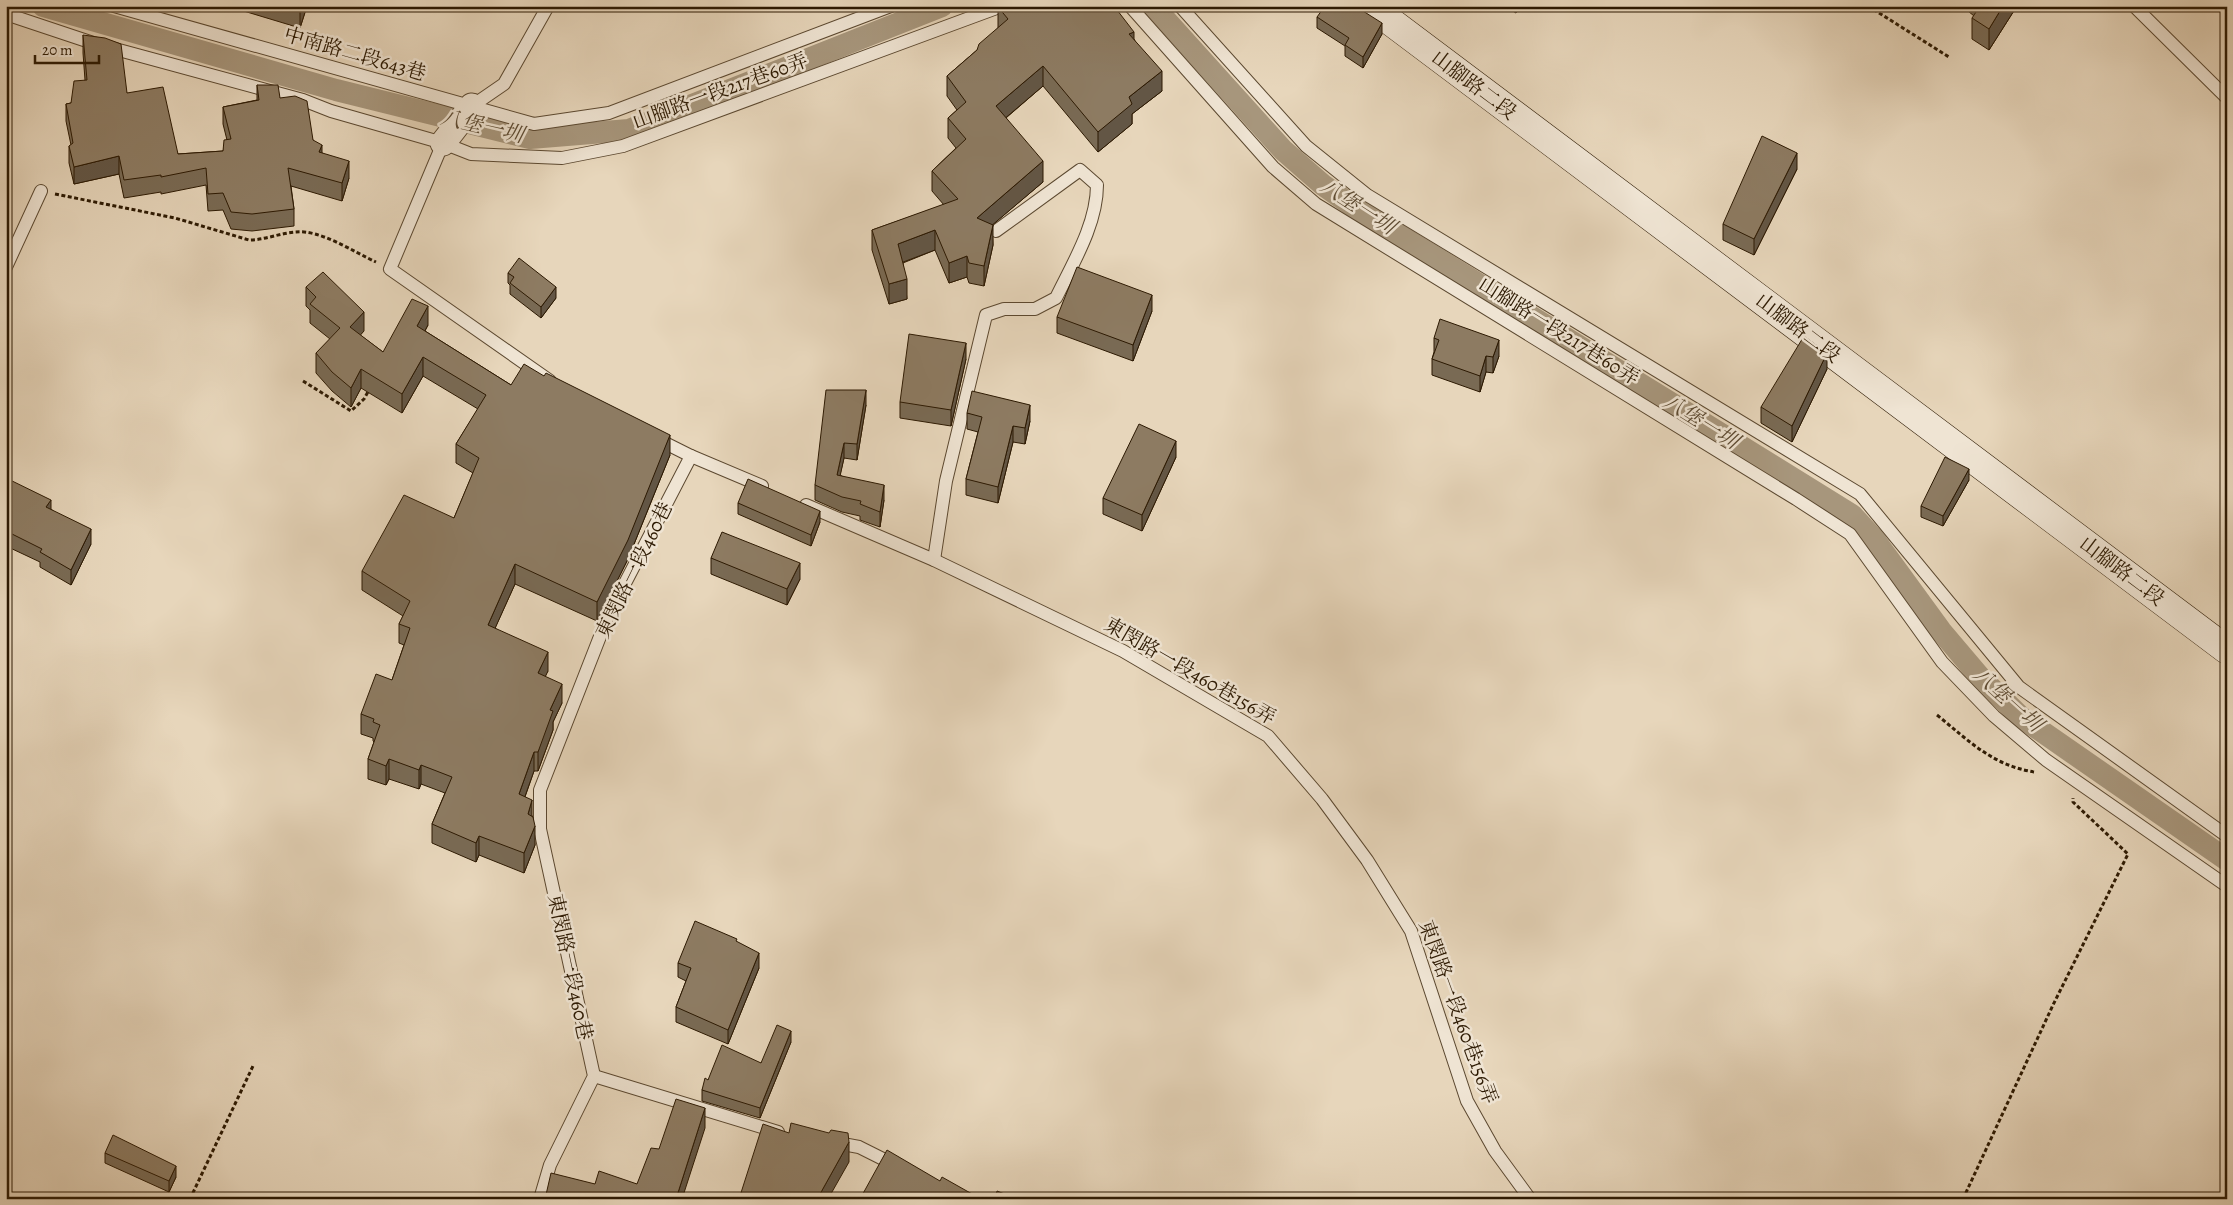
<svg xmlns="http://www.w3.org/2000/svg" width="2233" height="1205" viewBox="0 0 2233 1205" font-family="Alegreya,'Noto Serif TC',serif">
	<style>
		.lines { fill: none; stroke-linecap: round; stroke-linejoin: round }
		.canal { stroke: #a7967c; stroke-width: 22 }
		.service-casing { stroke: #5b4830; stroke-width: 14 }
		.minor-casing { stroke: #5b4830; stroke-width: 27 }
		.secondary-casing { stroke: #2c1902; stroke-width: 29 }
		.path { stroke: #2c1902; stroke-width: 3; stroke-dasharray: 4 2.5; stroke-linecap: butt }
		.service { stroke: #efe4d3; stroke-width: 12 }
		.minor { stroke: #efe4d3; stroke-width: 25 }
		.secondary { stroke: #efe4d3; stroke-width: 28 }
		.wall { fill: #796a54; stroke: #2c1902 }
		.shaded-wall { fill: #635645; stroke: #2c1902 }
		.building { fill: #8d7b62; stroke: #2c1902 }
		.labels { text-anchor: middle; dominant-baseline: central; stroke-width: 5; stroke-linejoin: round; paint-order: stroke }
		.street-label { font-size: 20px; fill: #2c1902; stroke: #efe4d3 }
		.water-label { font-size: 21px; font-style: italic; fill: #5d4b33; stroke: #efe4d3 }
	</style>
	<rect width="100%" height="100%" fill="#e7d6bb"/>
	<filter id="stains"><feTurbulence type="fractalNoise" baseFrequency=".004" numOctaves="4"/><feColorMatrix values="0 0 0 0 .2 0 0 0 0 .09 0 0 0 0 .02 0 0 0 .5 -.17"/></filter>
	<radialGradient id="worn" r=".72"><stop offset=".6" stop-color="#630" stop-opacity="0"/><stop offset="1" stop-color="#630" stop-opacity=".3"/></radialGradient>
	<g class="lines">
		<g class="canal">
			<polyline points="43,6 336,90 530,138 629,130 942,6"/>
			<polyline points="1153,6 1283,150 1323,185 1357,209 1852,515 1874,539 1941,631 1980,677 2021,717 2227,860"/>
		</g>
		<g class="service-casing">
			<g id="service">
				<polyline points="114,6 534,124 609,113 891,6"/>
				<polyline points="1130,6 1273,167 1316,204 1796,499 1850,534 1942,662 1994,716 2046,760 2227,886"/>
				<polyline points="1180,6 1306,146 1367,195 1860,494 2019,687 2227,836"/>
				<polyline points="2134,6 2227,98"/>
				<polyline points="6,14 93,43 303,100 331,111 443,143 471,154 562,158 623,146 1002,6"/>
				<polyline points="472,106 504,84 548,6"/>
				<polyline points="443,143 390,269 550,381"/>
				<polyline points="6,267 41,191"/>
				<polyline points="691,456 762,486"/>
				<polyline points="806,505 934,560 1123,651 1268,736 1322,799 1367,860 1411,931 1467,1101 1495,1151 1530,1199"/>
				<path d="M934,560L946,481L986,315L1004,309H1035L1056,298C1073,263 1097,224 1097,185L1080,170L996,231"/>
				<polyline points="594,1076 778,1132"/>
				<polyline points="832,1142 859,1147 897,1166"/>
				<polyline points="540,1199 550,1165 594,1076 540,829 540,790 608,616 691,456 655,438"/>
			</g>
		</g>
		<g class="minor-casing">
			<polyline id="minor" points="443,143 472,106"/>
		</g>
		<g class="secondary-casing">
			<polyline id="secondary" points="1370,6 2227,650"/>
		</g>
		<g class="path">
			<polyline points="1868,6 1949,57"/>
			<path d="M55,194L175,218L249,240C265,240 280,233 296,232C319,229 354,252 376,262"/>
			<polyline points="303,381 351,411 364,399 369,390"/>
			<path d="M1937,715C1969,741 1992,765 2034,772"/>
			<polyline points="190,1199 253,1066"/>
			<polyline points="1963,1199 2053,1005 2128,854 2073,802 2073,798"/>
		</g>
		<use href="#service" class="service"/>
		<use href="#minor" class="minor"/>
		<use href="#secondary" class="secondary"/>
	</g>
	<g class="wall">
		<polygon points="227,6 307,6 300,28"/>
		<polygon points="1504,6 1520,6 1516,13"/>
		<polygon points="1962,6 2017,6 1989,50 1972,39 1972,18 1974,16"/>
		<polygon points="998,7 1134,39 1162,91 1132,114 1132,124 1098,152 1043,86 1006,118 1043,182 992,225 993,245 984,286 969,283 967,277 949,283 935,250 903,263 907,299 889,304 872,250 872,230 944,205 932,191 932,171 956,148 948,138 948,118 957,110 947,96 947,76 977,50 998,28"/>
		<polygon points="1317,17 1382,34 1363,68 1345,56 1345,46 1317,28"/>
		<polygon points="83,35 127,93 178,154 223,151 227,140 223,124 223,107 257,100 257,85 280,98 313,140 322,153 349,178 342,201 291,186 294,209 294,226 252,231 231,229 223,210 208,211 206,185 161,194 161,192 124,198 119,174 74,184 69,163 69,146 71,145 66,121 66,104 71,103 85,80 83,53"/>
		<polygon points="1797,169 1754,255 1723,240 1723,224"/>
		<polygon points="508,273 556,298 541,318 510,294 510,285 508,283"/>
		<polygon points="306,287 364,331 360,335 383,352 428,325 425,331 511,385 670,455 628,559 597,621 515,584 495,628 548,671 545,676 562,703 553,722 553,730 538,771 534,771 525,797 532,816 535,845 524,873 479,855 476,862 432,843 432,824 445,793 421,784 419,789 389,779 386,785 368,779 368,759 374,742 373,741 373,738 361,734 361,714 392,680 404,645 399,643 399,624 403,616 362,590 362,571 454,518 473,473 456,463 456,444 478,409 423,376 402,413 361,388 351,407 332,391 316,373 316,353 330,339 310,323 310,310 306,306"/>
		<polygon points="1152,311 1133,361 1057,333 1057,317"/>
		<polygon points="1434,338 1499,356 1493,373 1486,372 1480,392 1432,375 1432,359 1434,352"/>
		<polygon points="966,359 951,426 900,418 900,402"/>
		<polygon points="1827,369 1792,442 1761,423 1761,407"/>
		<polygon points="866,405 857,460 844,458 840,475 884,500 880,527 860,520 860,516 842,512 815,500 815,485"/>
		<polygon points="967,413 1030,421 1025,444 1013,442 998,503 966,495 966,479 978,432 967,429"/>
		<polygon points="1176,457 1142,531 1103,514 1103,498"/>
		<polygon points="6,478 51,509 91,544 71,585 40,567 40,562 6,546"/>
		<polygon points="1969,480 1943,526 1921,517 1921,506"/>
		<polygon points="738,503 820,522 811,546 738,514"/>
		<polygon points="711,558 800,579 787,605 711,574"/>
		<polygon points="737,942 759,968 728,1044 676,1022 676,1007 686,981 678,977 678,963"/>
		<polygon points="791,1042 760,1118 702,1101 702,1090 708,1080 761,1063"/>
		<polygon points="105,1153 176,1177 169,1192 105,1163"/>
	</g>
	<g class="shaded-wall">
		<polygon points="302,6 307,6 300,28 300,12"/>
		<polygon points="1516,6 1520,6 1516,13"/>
		<polygon points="2003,6 2017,6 1989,50 1989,29"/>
		<polygon points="1382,23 1382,34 1363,68 1363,57"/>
		<polygon points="1134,32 1134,52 1129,34"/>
		<polygon points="1043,66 1043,86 996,126 996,106"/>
		<polygon points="1162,71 1162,91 1132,114 1132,124 1098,152 1098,132 1129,97"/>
		<polygon points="322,145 322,162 319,152"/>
		<polygon points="1797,153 1797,169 1754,255 1754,239"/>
		<polygon points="119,156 119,174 74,184 74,167"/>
		<polygon points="349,161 349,178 342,201 342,183"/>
		<polygon points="1043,161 1043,182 977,238 977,218"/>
		<polygon points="993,225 993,245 984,286 984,266"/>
		<polygon points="935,230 935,250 898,264 898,244"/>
		<polygon points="967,256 967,277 949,283 949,263"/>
		<polygon points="907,279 907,299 889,304 889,284"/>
		<polygon points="556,287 556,298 541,318 541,307"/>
		<polygon points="1152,295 1152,311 1133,361 1133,345"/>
		<polygon points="428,306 428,325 417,345 417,326"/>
		<polygon points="364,312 364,331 350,347 350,327"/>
		<polygon points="1499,340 1499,356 1493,373 1493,357"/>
		<polygon points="966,343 966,359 951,426 951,410"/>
		<polygon points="1827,353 1827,369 1792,442 1792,426"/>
		<polygon points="1486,356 1486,372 1480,392 1480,376"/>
		<polygon points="423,357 423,376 402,413 402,394"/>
		<polygon points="361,369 361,388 351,407 351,388"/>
		<polygon points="866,390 866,405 857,460 857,444"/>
		<polygon points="1030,405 1030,421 1025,444 1025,428"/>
		<polygon points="1013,426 1013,442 998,503 998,487"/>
		<polygon points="670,435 670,455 628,559 597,621 597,602"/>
		<polygon points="1176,441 1176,457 1142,531 1142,515"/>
		<polygon points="844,443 844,458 837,490 837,475"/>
		<polygon points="1969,469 1969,480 1943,526 1943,516"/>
		<polygon points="884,485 884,500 880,527 880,512"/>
		<polygon points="51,500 51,514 46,507"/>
		<polygon points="820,511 820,522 811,546 811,535"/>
		<polygon points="91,529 91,544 71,585 71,570"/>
		<polygon points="800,563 800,579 787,605 787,589"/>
		<polygon points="515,564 515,584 488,644 488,625"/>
		<polygon points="548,652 548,671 538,692 538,673"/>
		<polygon points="562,684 562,703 553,722 553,730 538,771 538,752 550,710"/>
		<polygon points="534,752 534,771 519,813 519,794"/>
		<polygon points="389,759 389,779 386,785 386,766"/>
		<polygon points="421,765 421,784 419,789 419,770"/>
		<polygon points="532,800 532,819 528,814"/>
		<polygon points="535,826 535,845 524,873 524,853"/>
		<polygon points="479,836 479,855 476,862 476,843"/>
		<polygon points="759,953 759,968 728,1044 728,1030"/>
		<polygon points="791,1031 791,1042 760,1118 760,1108"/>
		<polygon points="705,1108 705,1128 682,1199 676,1199"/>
		<polygon points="849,1142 849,1162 828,1199 820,1194"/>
		<polygon points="176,1166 176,1177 169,1192 169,1181"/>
	</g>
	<g class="building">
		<polygon points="282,6 302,6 300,12"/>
		<polygon points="999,6 1114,6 1134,32 1129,34 1162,71 1129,97 1132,104 1098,132 1043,66 996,106 1043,161 977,218 993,225 984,266 969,263 967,256 949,263 935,230 898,244 907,279 889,284 872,230 958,199 932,171 966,139 948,118 966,102 947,76 977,50 979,44 1008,19 998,7"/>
		<polygon points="1325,6 1355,6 1382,23 1363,57 1345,45 1349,38 1317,17"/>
		<polygon points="1980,6 2003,6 1989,29 1972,18"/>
		<polygon points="83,35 105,38 121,44 127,93 163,87 178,154 223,151 224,140 231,139 223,107 259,100 257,85 278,85 280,98 295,96 307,101 313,140 322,145 319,152 349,161 342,183 288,168 294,209 252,214 231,212 223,193 208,194 206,168 161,177 161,175 124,180 119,156 74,167 69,146 73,143 66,104 71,103 74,81 87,80"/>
		<polygon points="1762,136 1797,153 1754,239 1723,224"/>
		<polygon points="519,258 556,287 541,307 510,283 514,277 508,273"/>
		<polygon points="1077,267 1152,295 1133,345 1057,317"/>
		<polygon points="323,272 364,312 350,327 383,352 412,299 428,306 417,326 511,385 524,364 544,376 546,373 670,435 628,540 597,602 515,564 488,625 548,652 538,673 562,684 550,710 553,711 538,752 534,752 519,794 532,800 528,814 533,817 535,826 524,853 479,836 476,843 432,824 452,777 421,765 419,770 389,759 386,766 368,759 380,725 373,722 374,719 361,714 376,674 392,680 410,628 399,624 410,601 362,571 404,495 454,518 479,458 456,444 486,395 423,357 402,394 361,369 351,388 332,372 316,353 340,328 310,304 316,297 306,287"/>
		<polygon points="1440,319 1499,340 1493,357 1486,356 1480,376 1432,359 1439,340 1434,338"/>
		<polygon points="909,334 966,343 951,410 900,402"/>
		<polygon points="1804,336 1827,353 1792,426 1761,407"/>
		<polygon points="826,390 866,390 857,444 844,443 837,475 884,485 880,512 860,504 861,501 842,497 815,485"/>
		<polygon points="972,391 1030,405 1025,428 1013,426 998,487 966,479 982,417 967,413"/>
		<polygon points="1139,424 1176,441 1142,515 1103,498"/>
		<polygon points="1945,457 1969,469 1943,516 1921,506"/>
		<polygon points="6,478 51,500 46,507 91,529 71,570 40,552 42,549 6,531"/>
		<polygon points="748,479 820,511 811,535 738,503"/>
		<polygon points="722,532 800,563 787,589 711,558"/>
		<polygon points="695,921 737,939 736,941 759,953 728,1030 676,1007 691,968 678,963"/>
		<polygon points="777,1025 791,1031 760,1108 702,1090 705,1078 708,1080 722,1045 761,1063"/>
		<polygon points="676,1099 705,1108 676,1199 545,1199 551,1173 595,1184 599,1171 637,1184 651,1148 659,1149"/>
		<polygon points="791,1123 829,1133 831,1130 848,1133 849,1142 820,1194 829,1199 739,1199 763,1124 789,1133"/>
		<polygon points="113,1135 176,1166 169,1181 105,1153"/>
		<polygon points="887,1150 940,1181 942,1177 981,1199 860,1199"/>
		<polygon points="997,1191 1017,1199 995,1199"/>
	</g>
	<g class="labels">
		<g class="street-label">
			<text transform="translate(355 54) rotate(16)">中南路二段643巷</text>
			<text transform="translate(1474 85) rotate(37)">山腳路二段</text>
			<text transform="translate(720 91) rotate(-20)">山腳路一段217巷60弄</text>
			<text transform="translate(1798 328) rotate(37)">山腳路二段</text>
			<text transform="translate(1559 331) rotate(32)">山腳路一段217巷60弄</text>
			<text transform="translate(634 570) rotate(-64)">東閔路一段460巷</text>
			<text transform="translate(2122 571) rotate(37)">山腳路二段</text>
			<text transform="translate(1190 671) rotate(30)">東閔路一段460巷156弄</text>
			<text transform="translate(570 967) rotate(78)">東閔路一段460巷</text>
			<text transform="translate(1458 1012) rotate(70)">東閔路一段460巷156弄</text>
		</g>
		<g class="water-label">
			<text transform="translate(482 126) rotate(13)">八堡一圳</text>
			<text transform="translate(1358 206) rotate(33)">八堡一圳</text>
			<text transform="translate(1701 421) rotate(32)">八堡一圳</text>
			<text transform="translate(2008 699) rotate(42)">八堡一圳</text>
		</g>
	</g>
	<rect width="2233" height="1205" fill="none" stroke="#e7d6bb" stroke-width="25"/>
	<rect x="8" y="8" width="2218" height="1190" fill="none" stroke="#2c1902" stroke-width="2.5"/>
	<rect x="12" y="12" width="2208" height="1180" fill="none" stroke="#2c1902"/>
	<path d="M35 55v8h64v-8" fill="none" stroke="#2c1902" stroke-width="2.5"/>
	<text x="42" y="55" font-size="15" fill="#2c1902" stroke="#efe4d3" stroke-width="4" paint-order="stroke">20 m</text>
	<rect width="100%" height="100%" filter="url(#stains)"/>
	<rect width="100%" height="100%" fill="url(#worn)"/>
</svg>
